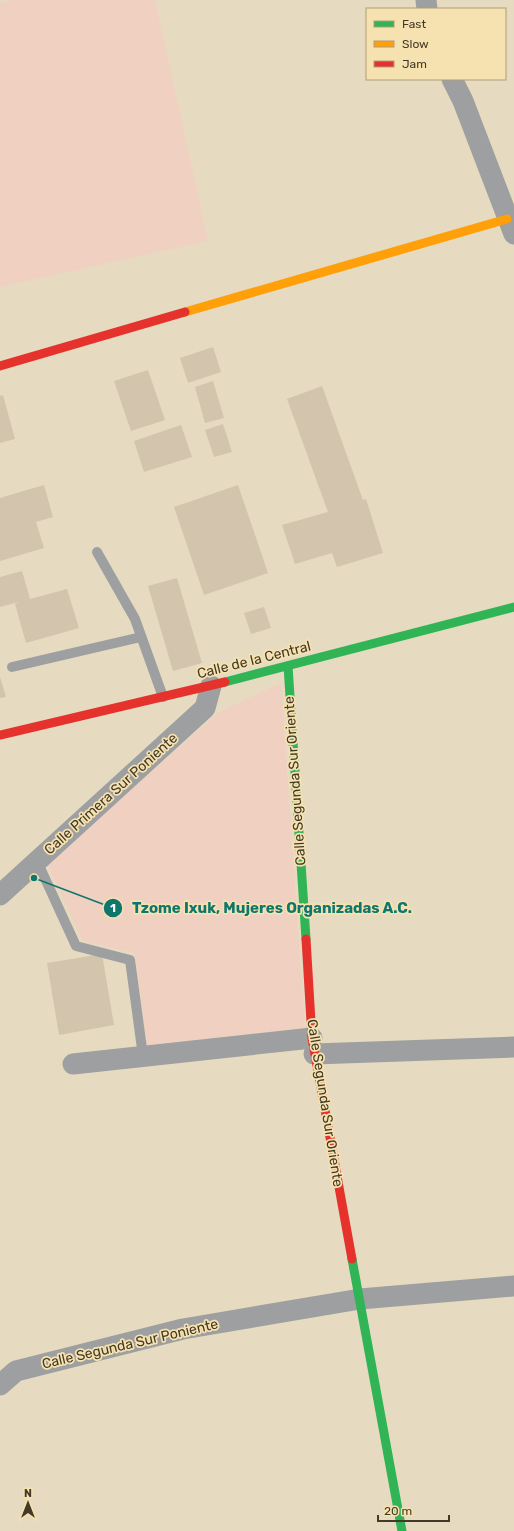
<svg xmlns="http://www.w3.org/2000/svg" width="514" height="1531" viewBox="0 0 514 1531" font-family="Rubik,sans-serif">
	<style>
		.green { fill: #f0d0c0 }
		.building { fill: #d2c4ad }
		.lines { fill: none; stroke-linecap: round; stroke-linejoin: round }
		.lane { stroke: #9e9fa0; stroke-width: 10 }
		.street { stroke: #9e9fa0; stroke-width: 21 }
		.fast { stroke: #30b455; stroke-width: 9 }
		.slow { stroke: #ff9f0a; stroke-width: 9 }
		.jam { stroke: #e5322d; stroke-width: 9 }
		.labels { text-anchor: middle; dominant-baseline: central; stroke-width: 3.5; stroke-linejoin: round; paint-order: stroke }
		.street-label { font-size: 14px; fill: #423a26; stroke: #f6e1b0 }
		.leader { fill: none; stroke: #0f766e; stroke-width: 1.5 }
		.callout-dot { fill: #0f766e; stroke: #f6e1b0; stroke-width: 1.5 }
		.mark-label { font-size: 12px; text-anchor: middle; font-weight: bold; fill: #fff }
		.callout-label { font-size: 15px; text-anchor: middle; font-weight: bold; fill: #0f766e; stroke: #f6e1b0; stroke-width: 3.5; stroke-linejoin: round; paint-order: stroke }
	</style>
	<rect width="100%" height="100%" fill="#e6dbc0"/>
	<g class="green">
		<polygon points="13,0 155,0 208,241 0,287 0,3"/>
		<polygon points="281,683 305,1032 147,1049 135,953 83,941 47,864 219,712"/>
	</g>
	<g class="building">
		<polygon points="213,347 221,372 188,383 180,358"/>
		<polygon points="148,370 165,420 131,431 114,381"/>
		<polygon points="213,381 224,418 205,423 195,387"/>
		<polygon points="322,386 363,500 366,499 383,553 337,567 332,553 295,564 282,525 328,512 287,399"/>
		<polygon points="3,395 15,439 0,443 0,396"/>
		<polygon points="223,424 232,452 214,457 205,430"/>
		<polygon points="181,425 192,457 144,472 134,441"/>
		<polygon points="44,485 53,517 36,522 44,548 0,561 0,498"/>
		<polygon points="238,485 268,573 204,595 174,507"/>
		<polygon points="22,571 30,599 67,589 79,628 26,643 15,604 19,602 0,607 0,577"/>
		<polygon points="177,578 202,663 173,671 148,586"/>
		<polygon points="264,607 271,628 251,634 244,613"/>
		<polygon points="0,677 6,697 0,698"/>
		<polygon points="102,954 114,1025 59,1035 47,963"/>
	</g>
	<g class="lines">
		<g class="lane">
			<polyline points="97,552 135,619 163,697"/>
			<polyline points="12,667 141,637"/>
			<polyline points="37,861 76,946 130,960 143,1056"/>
		</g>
		<g class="street">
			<polyline points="426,0 427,9"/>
			<polyline points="452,79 463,101 514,234"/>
			<polyline points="0,895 205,708 211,686"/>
			<polyline points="314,1054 514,1047"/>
			<polyline points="73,1064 312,1038"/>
			<polyline points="0,1385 16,1371 183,1329 360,1299 514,1286"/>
		</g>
		<g class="fast">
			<polyline points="288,666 306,939"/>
			<polyline points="225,682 514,607"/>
			<polyline points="352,1259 402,1531"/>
		</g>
		<polyline class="slow" points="185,312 507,219"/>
		<g class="jam">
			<polyline points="0,366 185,312"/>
			<polyline points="0,735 225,682"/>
			<polyline points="306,939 312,1038 352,1259"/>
		</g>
	</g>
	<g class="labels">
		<g class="street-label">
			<text transform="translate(254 660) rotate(-14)">Calle de la Central</text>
			<text transform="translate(295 781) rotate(-94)">Calle Segunda Sur Oriente</text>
			<text transform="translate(111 794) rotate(-42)">Calle Primera Sur Poniente</text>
			<text transform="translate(325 1103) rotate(81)">Calle Segunda Sur Oriente</text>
			<text transform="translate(130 1344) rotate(-13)">Calle Segunda Sur Poniente</text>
		</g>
	</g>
	<path class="leader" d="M34 878L113 908"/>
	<g class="callout-dot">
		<circle cx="34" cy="878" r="4"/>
		<circle cx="113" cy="908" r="10"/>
	</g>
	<g class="mark-label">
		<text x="113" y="912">1</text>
	</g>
	<g class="callout-label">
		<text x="272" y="913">Tzome Ixuk, Mujeres Organizadas A.C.</text>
	</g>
	<rect x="366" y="8" width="140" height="72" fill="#f6e1b0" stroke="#ae9e79"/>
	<rect x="374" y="21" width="20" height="6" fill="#30b455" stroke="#ae9e79"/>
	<text x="402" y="28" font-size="12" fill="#423a26">Fast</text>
	<rect x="374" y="41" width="20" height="6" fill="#ff9f0a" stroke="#ae9e79"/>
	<text x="402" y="48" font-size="12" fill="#423a26">Slow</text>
	<rect x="374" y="61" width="20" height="6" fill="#e5322d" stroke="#ae9e79"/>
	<text x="402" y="68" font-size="12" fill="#423a26">Jam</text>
	<g transform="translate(28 1503)" stroke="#f6e1b0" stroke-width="3" paint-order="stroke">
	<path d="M0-3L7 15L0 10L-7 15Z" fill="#423a26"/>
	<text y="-6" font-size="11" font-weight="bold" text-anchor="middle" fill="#423a26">N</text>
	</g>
	<path d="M378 1515v6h71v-6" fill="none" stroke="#423a26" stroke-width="2"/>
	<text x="384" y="1515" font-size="12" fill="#423a26" stroke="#f6e1b0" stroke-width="3" paint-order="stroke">20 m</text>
</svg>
